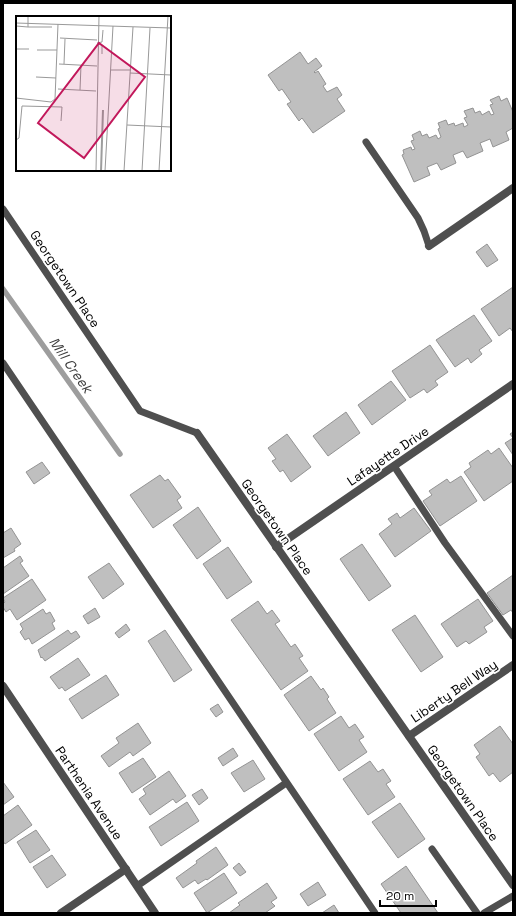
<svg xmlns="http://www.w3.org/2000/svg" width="516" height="916" viewBox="0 0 516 916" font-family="'Space Grotesk',sans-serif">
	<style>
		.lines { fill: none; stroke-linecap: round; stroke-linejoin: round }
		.stream { stroke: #9d9d9d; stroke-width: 5.5 }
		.building { fill: #bfbfbf; stroke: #939393 }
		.lane { stroke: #4f4f4f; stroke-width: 7 }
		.street { stroke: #4f4f4f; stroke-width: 8 }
		.labels { text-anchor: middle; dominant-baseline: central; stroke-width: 3.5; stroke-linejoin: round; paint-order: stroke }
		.street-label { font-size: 13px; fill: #000; stroke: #fff }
		.water-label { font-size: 14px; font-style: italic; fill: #3e3e3e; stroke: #fff }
		.inset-river { fill: none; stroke: #9d9d9d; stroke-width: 2 }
		.inset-road { fill: none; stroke: #999; stroke-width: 1 }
		.view { fill: #c2185b; fill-opacity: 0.15; stroke: #c2185b; stroke-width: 2 }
		.inset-edge { fill: none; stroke: #000; stroke-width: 2 }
	</style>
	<rect width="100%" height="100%" fill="#fff"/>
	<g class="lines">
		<polyline class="stream" points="3,289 120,454"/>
	</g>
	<g class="building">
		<polygon points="300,52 308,64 316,58 322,66 314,72 315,73 318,71 326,84 323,86 327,92 337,87 342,95 337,99 345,111 313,133 302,118 299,121 287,104 291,102 282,89 279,91 268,75"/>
		<polygon points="499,96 501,101 507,98 513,112 513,128 506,132 509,140 493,147 490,139 480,143 483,151 467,158 463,151 453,155 456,163 441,170 437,163 427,167 430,175 414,182 402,155 404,154 403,150 411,147 412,150 415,149 411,141 414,140 412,135 420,131 422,136 427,134 429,138 436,135 438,139 441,137 438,129 440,128 438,123 446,120 448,125 454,123 455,126 463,123 464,127 468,125 464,118 467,117 464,111 473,108 475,113 480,111 482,115 489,111 491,115 494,114 490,105 493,104 490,100"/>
		<polygon points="487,244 498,260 487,267 476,252"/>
		<polygon points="513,287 513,332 510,328 499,336 481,309"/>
		<polygon points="474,315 492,341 479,350 482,354 471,363 468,358 455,367 436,340"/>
		<polygon points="430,345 448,372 435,381 438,385 427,393 424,389 410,398 392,371"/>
		<polygon points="391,381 406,400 372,425 358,405"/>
		<polygon points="346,412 360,433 328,456 313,436"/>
		<polygon points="513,432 513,455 505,443 513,438 510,434"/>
		<polygon points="287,434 311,467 291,482 283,470 280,472 272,461 276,459 268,448"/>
		<polygon points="499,448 513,468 513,481 484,501 464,472 471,467 469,463 488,450 491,454"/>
		<polygon points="42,462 50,473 34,484 26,472"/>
		<polygon points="160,475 165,481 168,479 181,497 177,500 182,508 153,528 130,495"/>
		<polygon points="461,476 477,501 440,526 423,501 432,495 429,491 447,479 450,483"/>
		<polygon points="198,507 221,541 197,559 173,525"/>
		<polygon points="414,508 431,531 395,557 379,534 392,524 388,519 397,513 400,518"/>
		<polygon points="11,528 21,544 14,549 15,551 3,558 3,533"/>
		<polygon points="362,544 391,586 369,601 340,559"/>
		<polygon points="228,547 252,582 227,599 203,564"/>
		<polygon points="20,556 23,561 20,563 29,576 3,594 3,568"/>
		<polygon points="109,563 124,584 103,599 88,577"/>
		<polygon points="513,575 513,613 511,610 503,615 487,593"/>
		<polygon points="32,579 46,600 17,620 10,609 6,612 3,607 3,604 5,602 3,598"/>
		<polygon points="478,599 493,621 484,627 487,632 469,644 466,641 457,647 441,624"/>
		<polygon points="258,601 267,614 272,610 280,621 275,624 291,647 295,644 303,656 299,658 308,671 281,690 231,620"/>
		<polygon points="95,608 100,617 88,624 83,616"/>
		<polygon points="43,609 46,614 50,612 55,621 52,623 55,629 32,644 29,638 25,640 20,632 23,629 20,624"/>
		<polygon points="415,615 443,657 421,672 392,630"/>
		<polygon points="126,624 130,630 119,638 115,633"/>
		<polygon points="68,630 71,634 76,631 80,637 45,661 42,657 41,658 38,650"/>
		<polygon points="165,630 192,670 174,682 148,641"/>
		<polygon points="78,658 90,675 65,691 62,687 59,689 50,677"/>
		<polygon points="106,675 119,695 82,719 69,699"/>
		<polygon points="311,676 321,690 323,688 329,697 327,699 336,713 309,731 284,695"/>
		<polygon points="218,704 223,712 216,717 210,709"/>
		<polygon points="341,716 349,728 355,724 364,737 359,740 367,752 339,771 314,734"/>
		<polygon points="138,723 151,743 133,756 130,752 109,767 101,756 119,743 116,738"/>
		<polygon points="500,726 513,744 513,772 500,782 493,773 489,776 476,757 480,754 474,745"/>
		<polygon points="233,748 238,756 223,766 218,758"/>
		<polygon points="143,758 156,777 132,793 119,773"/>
		<polygon points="253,760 265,779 244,792 231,773"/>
		<polygon points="370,761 378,772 383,769 391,781 386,784 395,797 368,815 343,779"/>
		<polygon points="169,771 186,796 176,803 173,799 150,815 139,799 146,794 143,789"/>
		<polygon points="3,782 14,797 3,805"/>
		<polygon points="202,789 208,798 199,805 192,795"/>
		<polygon points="187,802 199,821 161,846 149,827"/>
		<polygon points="400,803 425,839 398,858 372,822"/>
		<polygon points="18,805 32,825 5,844 3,841 3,816"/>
		<polygon points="36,830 50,850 30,863 17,842"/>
		<polygon points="216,847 228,865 207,880 206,879 198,884 195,880 183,888 176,878 197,863 196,861"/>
		<polygon points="52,855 66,875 47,888 33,867"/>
		<polygon points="239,863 246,872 240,876 233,868"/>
		<polygon points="406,866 438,913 401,913 381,884"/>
		<polygon points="224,873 237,893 207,913 194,893"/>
		<polygon points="318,882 326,895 308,906 300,894"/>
		<polygon points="267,883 277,898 271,902 275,906 265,913 229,913 240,905 238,903"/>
		<polygon points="334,905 339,913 322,913"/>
	</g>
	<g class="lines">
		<g class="lane">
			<polyline points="366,142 418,218 424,231 429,246"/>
			<polyline points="3,209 140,411 197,433"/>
			<polyline points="3,363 375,913"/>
			<polyline points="394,466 445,543 513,636"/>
			<polyline points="432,849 477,913"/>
			<polyline points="137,886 286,783"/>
			<polyline points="484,913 513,896"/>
		</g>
		<g class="street">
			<polyline points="429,246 513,188"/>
			<polyline points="197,433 513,885"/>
			<polyline points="276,547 513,384"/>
			<polyline points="3,686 155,913"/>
			<polyline points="409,736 513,665"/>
			<polyline points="61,913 126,869"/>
		</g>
	</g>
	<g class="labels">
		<g class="street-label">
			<text transform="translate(65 279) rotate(56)">Georgetown Place</text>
			<text transform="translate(388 456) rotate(-34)">Lafayette Drive</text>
			<text transform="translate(277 527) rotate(55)">Georgetown Place</text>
			<text transform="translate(454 691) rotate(-34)">Liberty Bell Way</text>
			<text transform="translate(89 793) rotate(56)">Parthenia Avenue</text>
			<text transform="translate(463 793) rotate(55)">Georgetown Place</text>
		</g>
		<g class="water-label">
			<text transform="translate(71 365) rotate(55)">Mill Creek</text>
		</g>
	</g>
	<g transform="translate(16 16)">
		<rect width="155" height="155" fill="#fff"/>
		<path class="inset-river" d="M85,155L87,94"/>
		<path class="inset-road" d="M12,0V11H36M0,7L155,12M0,10L12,11M44,22L81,24M81,27L86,26L87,14M81,28L86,29V38M0,33H13M21,34H41M43,48L81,50M48,48L49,23M95,54H115M114,57L155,59M20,61L40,62M42,73L80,75M64,74L65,49M0,82L35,86L39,83L42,8M111,109L155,111M0,124L3,122L6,90L46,91L45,105M80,155L83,0M89,155L97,10M108,155L117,11M126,155L134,12M143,155L152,0"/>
		<path class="view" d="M83,27L129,61L68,142L22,107Z"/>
		<rect width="155" height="155" class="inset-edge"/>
	</g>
	<rect width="516" height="916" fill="none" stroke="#000000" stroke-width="8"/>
	<path d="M380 900v6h56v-6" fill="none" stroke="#000000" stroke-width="2"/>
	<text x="386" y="900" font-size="12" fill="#000000" stroke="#ffffff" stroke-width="3" paint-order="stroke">20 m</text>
</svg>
